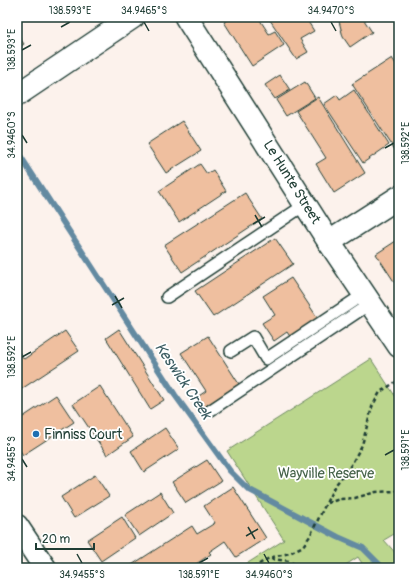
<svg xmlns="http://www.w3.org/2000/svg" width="416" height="585" viewBox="0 0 416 585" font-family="Pangolin,sans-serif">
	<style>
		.green { fill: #bbd68d; stroke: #6d8a60 }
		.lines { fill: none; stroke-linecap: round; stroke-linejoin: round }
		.stream { stroke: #638aa1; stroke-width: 6 }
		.building { fill: #efbf9f; stroke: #1f3d34 }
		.lane-casing { stroke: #1f3d34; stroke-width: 14 }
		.street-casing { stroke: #1f3d34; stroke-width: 25 }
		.path { stroke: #1f3d34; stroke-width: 2.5; stroke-dasharray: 4 3; stroke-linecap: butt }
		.lane { stroke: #fff; stroke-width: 11 }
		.street { stroke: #fff; stroke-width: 22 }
		.ticks { fill: none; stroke: #1f3d34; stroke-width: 1.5 }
		.poi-dot { fill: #1f6fb2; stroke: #fff; stroke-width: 1.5 }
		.labels { text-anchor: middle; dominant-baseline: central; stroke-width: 3.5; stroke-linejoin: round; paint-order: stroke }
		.street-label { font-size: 14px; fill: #1f3d34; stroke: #fff }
		.poi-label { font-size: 14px; fill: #1f3d34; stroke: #fff; text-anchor: start }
		.park-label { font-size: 14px; fill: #46634a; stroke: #fff }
		.water-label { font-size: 15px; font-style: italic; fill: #3c5d62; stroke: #fff }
		.neatline { fill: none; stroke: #1f3d34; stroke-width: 1.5 }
		.ticks-label { font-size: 10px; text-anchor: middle; fill: #1f3d34 }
	</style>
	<rect width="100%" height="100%" fill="#fcf2ec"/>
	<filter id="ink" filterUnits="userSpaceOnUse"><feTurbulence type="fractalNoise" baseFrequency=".025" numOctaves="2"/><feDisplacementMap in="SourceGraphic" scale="8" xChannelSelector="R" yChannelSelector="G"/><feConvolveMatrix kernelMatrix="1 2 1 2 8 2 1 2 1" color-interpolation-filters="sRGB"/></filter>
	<g filter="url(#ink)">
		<polygon class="green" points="371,359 399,402 399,531 384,540 399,557 399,568 365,568 358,557 341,568 240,568 284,540 227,451"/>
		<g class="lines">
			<polyline class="stream" points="17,151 175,395 230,471 248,489 338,537 363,548 383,568"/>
		</g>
		<g class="building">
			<polygon points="232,17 258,17 269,34 275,31 284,45 252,66 224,22"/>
			<polygon points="268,17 305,17 314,31 300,39 308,52 296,59"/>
			<polygon points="338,17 362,17 372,32 350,47 343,37"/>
			<polygon points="17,34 24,44 17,49"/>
			<polygon points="392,58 399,69 399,147 395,150 352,84"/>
			<polygon points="280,75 290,90 275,99 265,85"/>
			<polygon points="305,82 315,98 286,116 276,100"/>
			<polygon points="354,90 389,145 363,163 324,104 337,95 340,100"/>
			<polygon points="318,97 365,173 334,193 316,164 326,158 296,111"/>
			<polygon points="182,121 201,151 166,173 147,144"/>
			<polygon points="200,164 207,174 213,170 226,191 179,222 159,191"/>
			<polygon points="245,193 262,219 182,272 164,245"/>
			<polygon points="275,238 293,264 213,317 195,291"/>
			<polygon points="399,239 399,289 376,254"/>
			<polygon points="291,278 319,320 291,338 287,332 274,341 262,323 275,315 263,296"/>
			<polygon points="119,329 164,400 150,409 106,338"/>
			<polygon points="65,331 79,351 17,392 17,349 24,359"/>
			<polygon points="208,336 239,384 203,408 196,398 206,391 181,353"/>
			<polygon points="100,386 133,437 107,455 73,404"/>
			<polygon points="56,395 74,422 23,455 17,446 17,421"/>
			<polygon points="165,428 179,449 144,472 131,451"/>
			<polygon points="207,460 221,481 186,503 172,482"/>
			<polygon points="95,475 109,496 74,518 61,497"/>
			<polygon points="233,487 266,538 236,557 225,541 209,552 211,554 190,568 127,568 192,526 197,534 215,523 204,506"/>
			<polygon points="160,492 173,513 139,536 125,515"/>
			<polygon points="122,517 135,538 101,561 87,540"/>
		</g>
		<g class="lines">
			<g class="lane-casing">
				<g id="lane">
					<polyline points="167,297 306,204"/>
					<polyline points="231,351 253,337 266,359 364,294"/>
					<polyline points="211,410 371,303"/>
				</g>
			</g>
			<g class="street-casing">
				<g id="street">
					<polyline points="186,17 329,242 399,346"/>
					<polyline points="17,95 133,17"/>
					<polyline points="329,242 399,197"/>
					<polyline points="17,526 45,568"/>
				</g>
			</g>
			<g class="path">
				<polyline points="327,503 340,499 355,498 376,492 395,491 399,489"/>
				<polyline points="271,559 289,561 294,564"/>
				<polyline points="253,568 269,558 290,553 303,546 310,536 334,487 351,465 362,445 372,407 380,392 399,380"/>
			</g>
			<use href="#lane" class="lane"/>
			<use href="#street" class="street"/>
		</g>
	</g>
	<path class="ticks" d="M144,22L149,31M331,22L336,31M61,27L70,22M22,50L31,45M22,135L27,143M385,148L394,143M255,215L262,227M253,224L265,217M115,296L122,308M112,305L124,298M22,357L31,352M385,455L394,450M22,459L27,467M248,527L255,539M246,536L258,529M77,554L82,563M264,554L269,563M199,563L208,558"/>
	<circle class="poi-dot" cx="36" cy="434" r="4"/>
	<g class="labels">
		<g class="street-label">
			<text transform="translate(292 182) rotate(58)">Le Hunte Street</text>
		</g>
		<g class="poi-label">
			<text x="44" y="434">Finniss Court</text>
		</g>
		<g class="park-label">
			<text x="326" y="473">Wayville Reserve</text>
		</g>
		<g class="water-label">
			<text transform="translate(183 381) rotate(56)">Keswick Creek</text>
		</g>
	</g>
	<rect width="416" height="585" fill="none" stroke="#fff" stroke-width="44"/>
	<path d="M36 543v6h58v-6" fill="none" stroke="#1f3d34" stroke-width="2"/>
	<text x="42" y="543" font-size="12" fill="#1f3d34" stroke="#ffffff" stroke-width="3" paint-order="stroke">20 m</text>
	<rect x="22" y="22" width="372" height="541" class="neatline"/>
	<g class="ticks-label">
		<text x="70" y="14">138.593°E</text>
		<text x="144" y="14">34.9465°S</text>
		<text x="331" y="14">34.9470°S</text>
		<text transform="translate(11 50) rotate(-90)" y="4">138.593°E</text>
		<text transform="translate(11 135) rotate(-90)" y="4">34.9460°S</text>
		<text transform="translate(405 143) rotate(-90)" y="4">138.592°E</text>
		<text transform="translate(11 357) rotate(-90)" y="4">138.592°E</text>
		<text transform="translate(405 450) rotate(-90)" y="4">138.591°E</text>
		<text transform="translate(11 459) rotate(-90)" y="4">34.9455°S</text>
		<text x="82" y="578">34.9455°S</text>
		<text x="199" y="578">138.591°E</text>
		<text x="269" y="578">34.9460°S</text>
	</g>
</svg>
